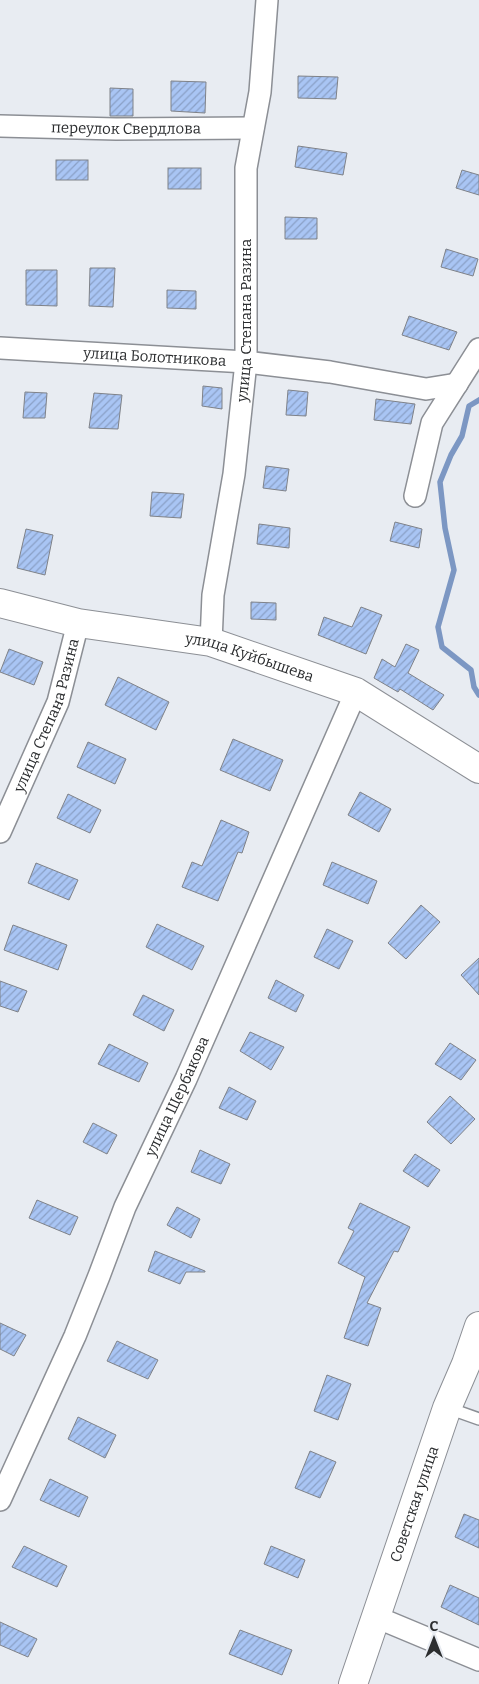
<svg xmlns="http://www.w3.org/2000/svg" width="479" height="1684" viewBox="0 0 479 1684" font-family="Bitter,serif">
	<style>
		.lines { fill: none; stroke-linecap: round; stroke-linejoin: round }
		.stream { stroke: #7c97c3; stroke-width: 5.5 }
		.building { fill: url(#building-hatch); stroke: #7f8288 }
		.service-casing { stroke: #8c8f95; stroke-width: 14 }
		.minor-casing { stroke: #8c8f95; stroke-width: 24 }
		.tertiary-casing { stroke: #8c8f95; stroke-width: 30 }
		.service { stroke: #fff; stroke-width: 11 }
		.minor { stroke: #fff; stroke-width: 21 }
		.tertiary { stroke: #fff; stroke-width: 28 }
		.labels { text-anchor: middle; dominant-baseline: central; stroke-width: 4; stroke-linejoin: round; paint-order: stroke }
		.street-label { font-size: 15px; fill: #2b2d2f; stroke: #e8ecf2 }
	</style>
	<defs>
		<pattern id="building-hatch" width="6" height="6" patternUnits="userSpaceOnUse" patternTransform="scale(1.25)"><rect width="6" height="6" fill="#a9c5f4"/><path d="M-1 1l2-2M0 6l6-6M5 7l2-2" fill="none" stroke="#8aa0c6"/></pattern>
	</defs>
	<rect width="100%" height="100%" fill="#e8ecf2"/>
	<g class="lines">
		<polyline class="stream" points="479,400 469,406 462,436 451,455 440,482 445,528 454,570 438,627 442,647 471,670 474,687 479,695"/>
	</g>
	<g class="building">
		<polygon points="298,76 338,77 336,99 298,98"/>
		<polygon points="171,81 206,82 205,113 171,111"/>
		<polygon points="110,88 133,89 133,116 110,116"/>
		<polygon points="298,146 347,153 343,175 295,167"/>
		<rect x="56" y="160" width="32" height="20"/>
		<rect x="168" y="168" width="33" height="21"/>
		<polygon points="462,170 479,175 479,195 456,188"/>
		<polygon points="285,217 317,218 317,239 285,239"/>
		<polygon points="446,249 478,259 473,276 441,267"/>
		<polygon points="90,268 115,268 113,307 89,306"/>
		<polygon points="26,270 57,270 57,306 26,305"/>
		<polygon points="167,290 196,291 196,309 167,308"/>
		<polygon points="409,316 457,332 449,350 402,335"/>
		<polygon points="203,386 222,388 222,409 202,406"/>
		<polygon points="288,390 308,392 306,416 286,415"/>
		<polygon points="25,392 47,393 45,418 23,418"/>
		<polygon points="94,393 122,395 118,429 89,428"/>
		<polygon points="376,399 415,404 411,424 374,420"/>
		<polygon points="266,466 289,469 286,491 263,488"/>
		<polygon points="152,492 184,494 181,518 150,516"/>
		<polygon points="395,522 422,529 419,548 390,541"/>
		<polygon points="259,524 290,528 289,548 257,544"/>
		<polygon points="26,529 53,535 45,575 17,568"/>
		<polygon points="251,602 276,603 276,620 251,619"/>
		<polygon points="361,607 382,615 366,654 318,635 324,617 352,627"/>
		<polygon points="406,644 419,650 408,673 444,695 433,710 400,689 398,692 374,678 382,659 395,667"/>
		<polygon points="9,649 43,662 34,685 0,672"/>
		<polygon points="118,677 169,702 156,730 105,705"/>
		<polygon points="233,739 283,760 270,791 220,770"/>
		<polygon points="88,742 126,759 115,784 77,767"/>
		<polygon points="360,792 391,809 379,832 348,815"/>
		<polygon points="68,794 101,810 90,833 57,818"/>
		<polygon points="221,820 249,832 242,853 238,852 218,901 182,887 192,862 202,866"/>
		<polygon points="332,862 377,881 368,904 323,885"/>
		<polygon points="36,863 78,880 69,900 28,883"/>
		<polygon points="421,905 440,922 406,959 388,943"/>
		<polygon points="157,924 204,946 192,970 146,947"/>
		<polygon points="13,925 67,945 58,970 4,950"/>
		<polygon points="327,929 353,941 339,969 314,957"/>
		<polygon points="479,958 479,995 461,975"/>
		<polygon points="276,980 304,995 296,1012 268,998"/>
		<polygon points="0,981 27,991 18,1012 0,1006"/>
		<polygon points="143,995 174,1010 164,1031 133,1015"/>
		<polygon points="250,1032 284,1047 271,1070 240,1051"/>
		<polygon points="450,1043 476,1060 461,1080 435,1064"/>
		<polygon points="109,1044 148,1063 139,1082 98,1064"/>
		<polygon points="229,1087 256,1101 247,1120 219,1108"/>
		<polygon points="450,1096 475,1119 451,1144 427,1122"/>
		<polygon points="93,1123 117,1135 107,1154 83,1142"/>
		<polygon points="200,1150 230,1164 221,1184 191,1172"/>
		<polygon points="415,1154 440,1170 428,1187 403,1171"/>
		<polygon points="37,1200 78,1217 70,1235 29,1218"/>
		<polygon points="360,1203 410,1227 398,1252 394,1251 367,1303 381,1308 368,1346 344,1338 365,1277 338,1263 354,1231 348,1228"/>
		<polygon points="177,1207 200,1219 191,1238 167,1225"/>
		<polygon points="155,1251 205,1271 205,1272 186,1272 180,1284 148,1271"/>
		<polygon points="0,1323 26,1335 14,1356 0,1349"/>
		<polygon points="117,1341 158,1360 148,1379 107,1361"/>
		<polygon points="327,1375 351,1384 338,1420 314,1411"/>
		<polygon points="78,1417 116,1435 105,1458 68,1439"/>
		<polygon points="310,1451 336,1462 320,1498 295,1488"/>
		<polygon points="50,1479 88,1497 79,1517 40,1500"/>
		<polygon points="464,1514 479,1520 479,1548 455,1537"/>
		<polygon points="24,1546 67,1566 57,1587 12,1567"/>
		<polygon points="271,1546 305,1560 298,1578 264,1564"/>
		<polygon points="450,1585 479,1598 479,1625 441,1607"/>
		<polygon points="0,1622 37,1639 28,1657 0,1645"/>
		<polygon points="240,1630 292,1650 282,1675 229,1654"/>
	</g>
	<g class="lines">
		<g class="service-casing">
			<polyline id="service" points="448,1408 479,1419"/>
		</g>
		<g class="minor-casing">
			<g id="minor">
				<path id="s1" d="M0,126L116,129L253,128"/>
				<path id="s2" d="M0,348L246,362L330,372L426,389L457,384"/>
				<polyline points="415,496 432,423 479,349"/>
				<path id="s3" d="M211,642L213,595L234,474L246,362V168L260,92L267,0"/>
				<path id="s4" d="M0,832L58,702L78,623"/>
				<path id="s5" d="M0,1500L75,1336L99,1276L125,1207L186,1079L356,692"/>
				<polyline points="376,1617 479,1660"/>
			</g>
		</g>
		<g class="tertiary-casing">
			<g id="tertiary">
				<path id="s6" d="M0,603L78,623L211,642L356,692L479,769"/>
				<path id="s7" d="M353,1684L447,1408L466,1364L479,1326"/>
			</g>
		</g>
		<use href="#service" class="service"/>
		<use href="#minor" class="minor"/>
		<use href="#tertiary" class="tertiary"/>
	</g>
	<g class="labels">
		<g class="street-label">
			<text stroke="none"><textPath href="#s1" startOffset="126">переулок Свердлова</textPath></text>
			<text stroke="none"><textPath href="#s3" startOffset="324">улица Степана Разина</textPath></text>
			<text stroke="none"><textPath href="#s2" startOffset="155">улица Болотникова</textPath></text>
			<text stroke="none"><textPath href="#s6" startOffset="256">улица Куйбышева</textPath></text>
			<text stroke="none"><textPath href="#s4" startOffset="126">улица Степана Разина</textPath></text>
			<text stroke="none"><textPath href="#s5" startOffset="441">улица Щербакова</textPath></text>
			<text stroke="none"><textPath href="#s7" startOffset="190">Советская улица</textPath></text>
		</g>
	</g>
	<g transform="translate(434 1639)" stroke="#e8ecf2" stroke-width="4" paint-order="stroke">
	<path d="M0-4L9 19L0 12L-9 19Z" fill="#2b2d2f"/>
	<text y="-8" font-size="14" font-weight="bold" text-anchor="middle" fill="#2b2d2f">С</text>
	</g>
</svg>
